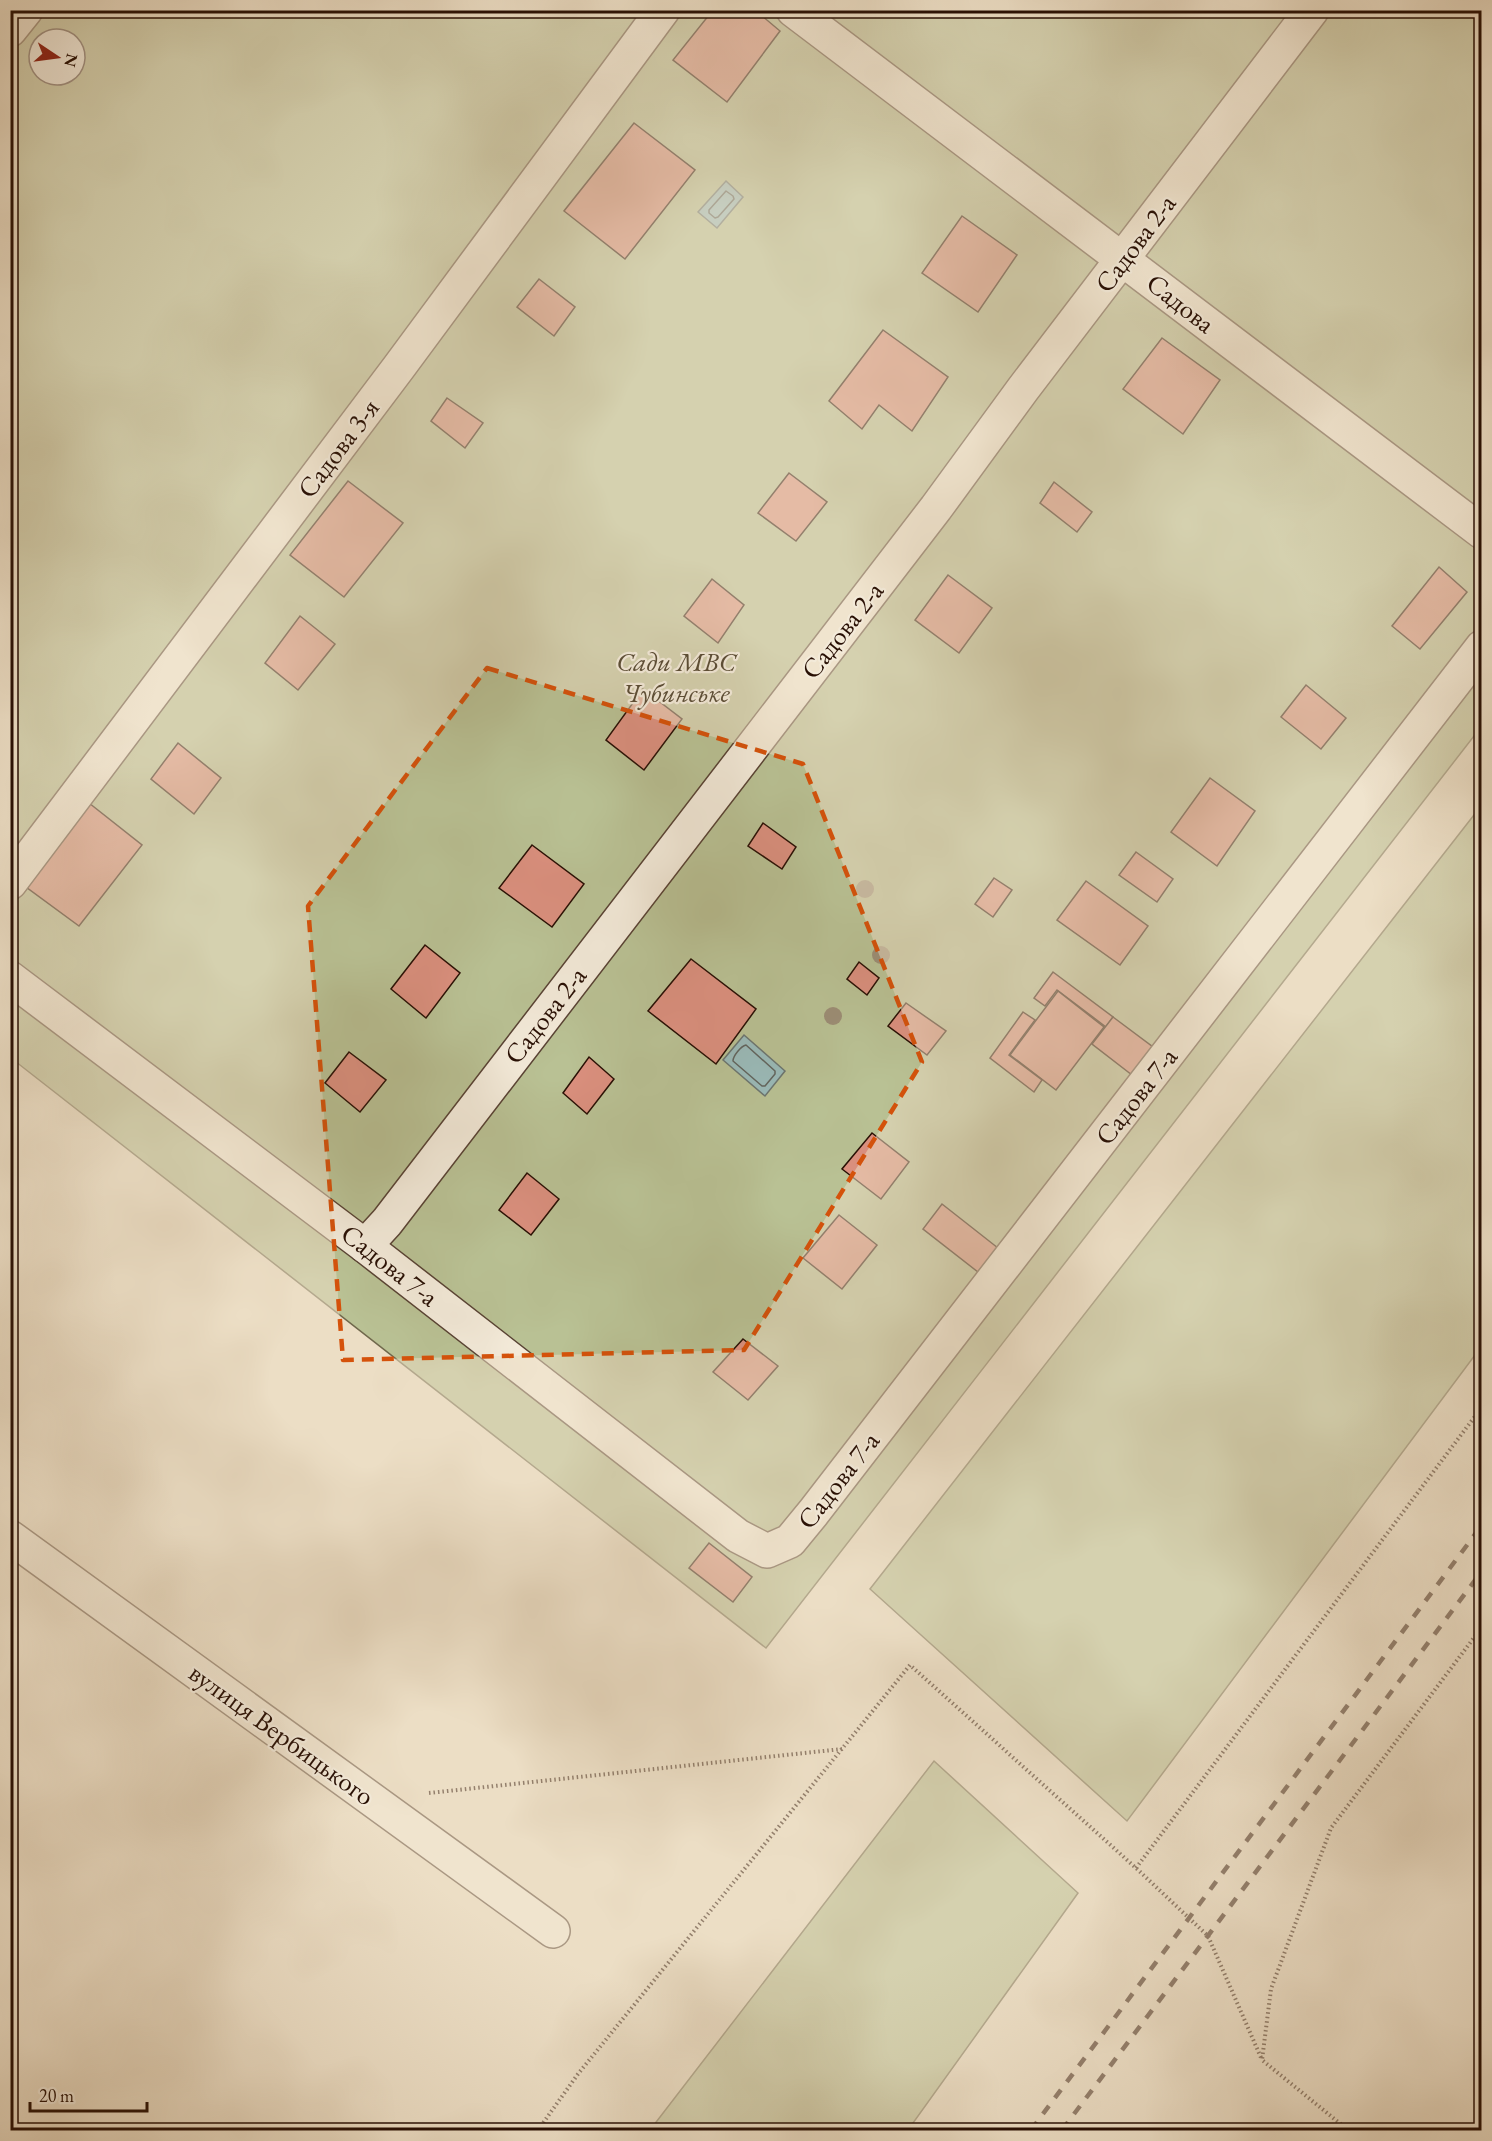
<svg xmlns="http://www.w3.org/2000/svg" width="1492" height="2141" viewBox="0 0 1492 2141" font-family="'EB Garamond',serif">
	<style>
		.green { fill: #b9c194; stroke: #70684c; stroke-width: 1.5; fill-rule: evenodd }
		.water { fill: #9abbba; stroke: #6c7671; stroke-width: 1.5 }
		.lines { fill: none; stroke-linecap: round; stroke-linejoin: round }
		.shore { stroke: #61655f; stroke-width: 1.5 }
		.building { fill: #db907f; stroke: #280f04; stroke-width: 1.5 }
		.minor-casing { stroke: #594334; stroke-width: 36 }
		.path { stroke: #280f04; stroke-width: 4; stroke-dasharray: 1.5 3; stroke-linecap: butt }
		.minor { stroke: #f3ead9; stroke-width: 33 }
		.rail { stroke: #280f04; stroke-width: 4.5; stroke-dasharray: 10 10; stroke-linecap: butt }
		.tree { fill: #9c8e76 }
		.marked { fill: none; stroke: #d5520b; stroke-width: 4.5; stroke-dasharray: 12 8; stroke-linejoin: round }
		.labels { text-anchor: middle; dominant-baseline: central; stroke-width: 4.5; stroke-linejoin: round; paint-order: stroke }
		.street-label { font-size: 27px; fill: #280f04; stroke: #f3ead9 }
		.park-label { font-size: 27px; font-style: italic; fill: #5b4d36; stroke: #f3ead9 }
	</style>
	<rect width="100%" height="100%" fill="#ecdec5"/>
	<filter id="stains"><feTurbulence type="fractalNoise" baseFrequency=".00333" numOctaves="4"/><feColorMatrix values="0 0 0 0 .2 0 0 0 0 .09 0 0 0 0 .02 0 0 0 .5 -.17"/></filter>
	<radialGradient id="worn" r=".72"><stop offset=".6" stop-color="#630" stop-opacity="0"/><stop offset="1" stop-color="#630" stop-opacity=".3"/></radialGradient>
	<g class="green">
		<path d="M10,11H1481V727L766,1648L11,1058ZM39,39H75V75H39Z"/>
		<polygon points="1481,806 1481,1347 1127,1821 870,1589"/>
		<polygon points="934,1761 1078,1893 908,2130 650,2130"/>
	</g>
	<g class="water">
		<polygon points="726,181 743,197 717,228 698,212"/>
		<polygon points="744,1035 785,1071 765,1096 723,1060"/>
	</g>
	<g class="lines">
		<g class="shore">
			<polygon points="726,191 733,196 734,199 718,217 715,218 709,213 709,210"/>
			<path d="M746,1045L775,1071V1074L765,1086H762L733,1061C733,1056 741,1046 746,1045Z"/>
		</g>
	</g>
	<g class="building">
		<polygon points="713,10 755,10 780,31 727,102 673,60"/>
		<polygon points="634,123 695,170 625,259 564,211"/>
		<polygon points="962,216 1017,255 978,312 922,273"/>
		<polygon points="539,279 575,307 554,336 517,307"/>
		<polygon points="883,330 948,377 912,431 879,405 862,429 829,401"/>
		<polygon points="1162,338 1220,380 1183,434 1123,389"/>
		<polygon points="447,398 483,423 465,448 431,421"/>
		<polygon points="789,473 827,502 796,541 758,513"/>
		<polygon points="348,481 403,523 344,597 290,555"/>
		<polygon points="1054,482 1092,512 1077,532 1040,503"/>
		<polygon points="1439,567 1467,592 1420,649 1392,626"/>
		<polygon points="948,575 992,608 959,653 915,620"/>
		<polygon points="712,579 744,605 718,643 684,616"/>
		<polygon points="300,616 335,644 298,690 265,663"/>
		<polygon points="1306,685 1346,718 1321,749 1281,717"/>
		<polygon points="643,689 682,719 644,770 606,740"/>
		<polygon points="178,743 221,778 194,814 151,779"/>
		<polygon points="1210,778 1255,811 1217,866 1171,832"/>
		<polygon points="89,803 142,845 79,926 26,887"/>
		<polygon points="763,823 796,847 782,869 748,846"/>
		<polygon points="532,845 584,884 552,927 499,888"/>
		<polygon points="1136,852 1173,879 1157,902 1119,875"/>
		<polygon points="994,878 1012,890 993,917 975,904"/>
		<polygon points="1086,881 1148,926 1120,965 1057,920"/>
		<polygon points="425,945 460,973 426,1018 391,989"/>
		<polygon points="691,959 756,1009 716,1064 648,1011"/>
		<polygon points="859,962 879,978 867,995 847,979"/>
		<polygon points="1053,972 1113,1017 1106,1027 1057,990 1045,1006 1034,998"/>
		<polygon points="1058,991 1104,1027 1056,1090 1010,1055"/>
		<polygon points="906,1003 946,1031 927,1055 888,1026"/>
		<polygon points="1023,1012 1035,1020 1009,1055 1042,1080 1034,1092 990,1058"/>
		<polygon points="1113,1017 1153,1047 1132,1075 1092,1044"/>
		<polygon points="349,1052 386,1080 360,1112 325,1083"/>
		<polygon points="589,1057 614,1079 587,1114 563,1093"/>
		<polygon points="872,1133 909,1162 881,1199 842,1169"/>
		<polygon points="527,1173 559,1199 531,1235 499,1210"/>
		<polygon points="942,1204 998,1248 978,1272 923,1229"/>
		<polygon points="839,1215 877,1245 842,1289 803,1258"/>
		<polygon points="743,1339 778,1366 748,1400 713,1372"/>
		<polygon points="709,1543 752,1577 733,1602 689,1568"/>
	</g>
	<g class="lines">
		<g class="minor-casing">
			<g id="minor">
				<polyline points="793,10 1482,532"/>
				<polyline points="10,30 26,10"/>
				<polyline points="10,883 399,367 663,10"/>
				<polyline points="10,978 365,1246 738,1536 767,1551 790,1541 813,1513 1482,647"/>
				<polyline points="365,1246 387,1222 936,508 1023,389 1312,10"/>
				<polyline points="10,1537 553,1931"/>
			</g>
		</g>
		<g class="path">
			<polyline points="429,1793 842,1749"/>
			<polyline points="1136,1868 1482,1407"/>
			<polyline points="538,2130 578,2074 910,1665 1136,1868 1208,1936 1262,2060"/>
			<polyline points="1348,2130 1262,2060 1271,1989 1331,1828 1482,1627"/>
		</g>
		<use href="#minor" class="minor"/>
		<g class="rail">
			<polyline points="1031,2130 1482,1525"/>
			<polyline points="1062,2130 1482,1571"/>
		</g>
	</g>
	<g class="tree">
		<circle cx="865" cy="889" r="9"/>
		<circle cx="881" cy="955" r="9"/>
		<circle cx="833" cy="1016" r="9"/>
	</g>
	<path d="M0 0H1492V2141H0ZM487,668L803,764L922,1062L744,1350L343,1360L308,906Z" fill="#ecdec5" fill-opacity=".55" fill-rule="evenodd"/>
	<path class="marked" d="M487,668L803,764L922,1062L744,1350L343,1360L308,906Z"/>
	<g class="labels">
		<g class="street-label">
			<text transform="translate(1135 243) rotate(-53)">Садова 2-а</text>
			<text transform="translate(1181 303) rotate(38)">Садова</text>
			<text transform="translate(338 448) rotate(-53)">Садова 3-я</text>
			<text transform="translate(842 630) rotate(-52)">Садова 2-а</text>
			<text transform="translate(545 1015) rotate(-52)">Садова 2-а</text>
			<text transform="translate(1136 1096) rotate(-52)">Садова 7-а</text>
			<text transform="translate(390 1265) rotate(38)">Садова 7-а</text>
			<text transform="translate(838 1480) rotate(-52)">Садова 7-а</text>
			<text transform="translate(282 1734) rotate(36)">вулиця Вербицького</text>
		</g>
		<g class="park-label">
			<text x="676" y="661">Сади МВС<tspan x="676" dy="31">Чубинське</tspan></text>
		</g>
	</g>
	<rect width="1492" height="2141" fill="none" stroke="#ecdec5" stroke-width="36"/>
	<rect x="12" y="12" width="1468" height="2117" fill="none" stroke="#280f04" stroke-width="3"/>
	<rect x="18" y="18" width="1456" height="2105" fill="none" stroke="#280f04" stroke-width="1.5"/>
	<g transform="translate(57 57) rotate(103)"><circle r="28" fill="#f3ead9" stroke="#a29284" stroke-width="1.5"/>
	<path d="M0-4.5L10 22L0 15L-10 22Z" fill="#8f2418"/>
	<text y="-9" font-size="16" font-weight="bold" text-anchor="middle" fill="#280f04">N</text>
	</g>
	<path d="M30 2102v9h117v-9" fill="none" stroke="#280f04" stroke-width="3"/>
	<text x="39" y="2102" font-size="18" fill="#280f04" stroke="#f3ead9" stroke-width="4.5" paint-order="stroke">20 m</text>
	<rect width="100%" height="100%" filter="url(#stains)"/>
	<rect width="100%" height="100%" fill="url(#worn)"/>
</svg>
